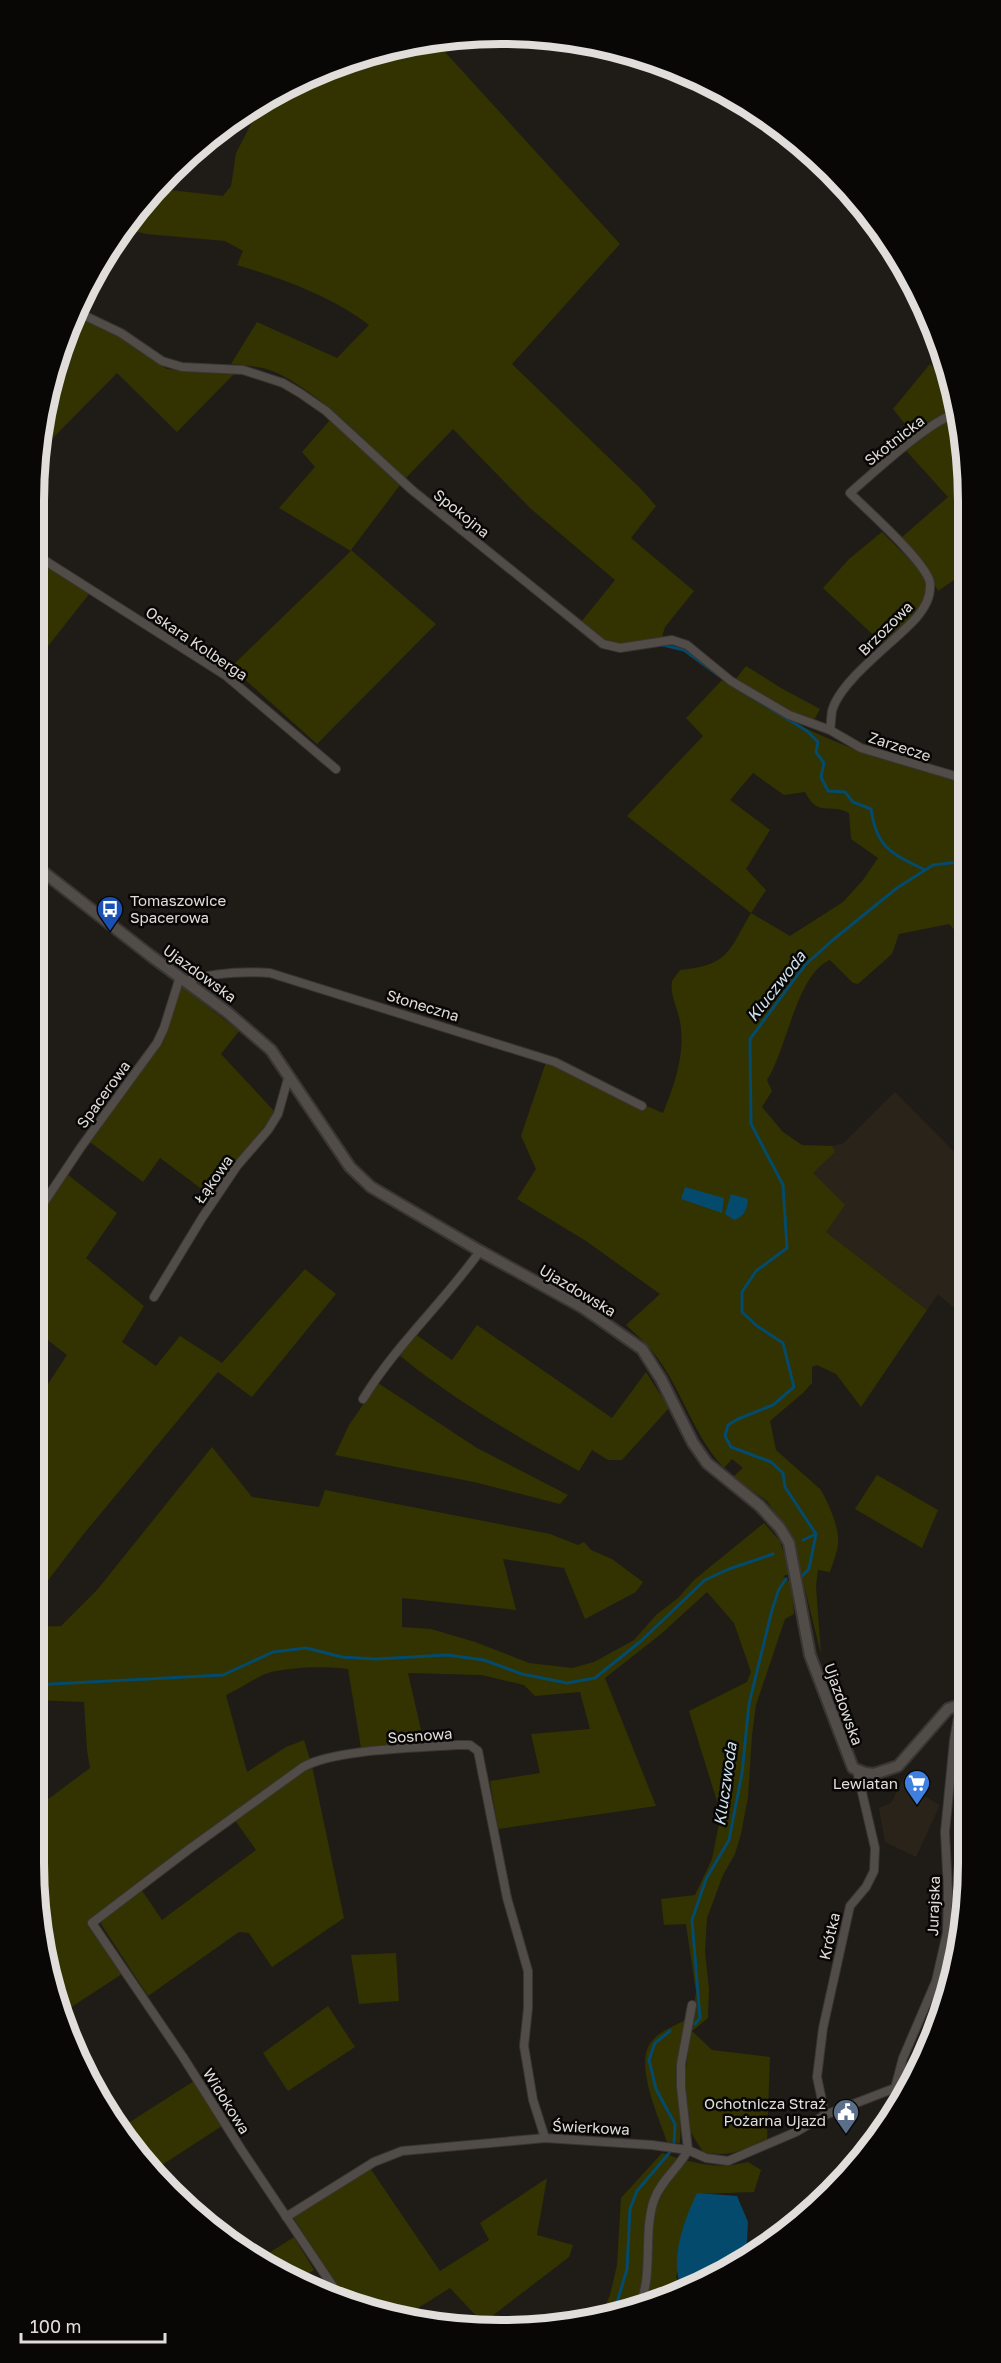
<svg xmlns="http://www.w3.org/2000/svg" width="1001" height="2363" viewBox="0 0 1001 2363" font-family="'Golos Text',sans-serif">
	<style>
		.built { fill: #2a2319 }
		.green { fill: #323300; fill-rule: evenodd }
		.water { fill: #034a6c }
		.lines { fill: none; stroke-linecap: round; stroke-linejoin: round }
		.stream { stroke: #034a6c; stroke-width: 3 }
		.street-casing { stroke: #383533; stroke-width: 10 }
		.secondary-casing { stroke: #383533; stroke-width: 14 }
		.street { stroke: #514c47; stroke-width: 8 }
		.secondary { stroke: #514c47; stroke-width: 10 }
		.labels { text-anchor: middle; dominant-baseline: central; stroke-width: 5; stroke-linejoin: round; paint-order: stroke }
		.street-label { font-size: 15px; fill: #e0ddda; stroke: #080705 }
		.poi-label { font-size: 15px; fill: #e0ddda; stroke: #080705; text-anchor: end }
		.water-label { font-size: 16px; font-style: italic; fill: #d1e4f1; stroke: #080705 }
		.rim { fill: none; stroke: #e0ddda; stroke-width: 8 }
	</style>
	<rect width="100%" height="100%" fill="#1f1c17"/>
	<g class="built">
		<polygon points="895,1092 966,1164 966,1318 938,1294 927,1310 826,1232 813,1173 834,1152 832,1146 844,1143"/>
		<polygon points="906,1774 905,1785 940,1805 916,1857 885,1842 879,1808 891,1803"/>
	</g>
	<g class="green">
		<path d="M434,40L620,244L512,364L641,489L656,506L631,538L694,591L665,627L662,637L620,646L604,642L581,622L615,580L531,509L453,429L405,479C372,447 307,379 263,368C253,366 242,365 231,364L257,322L337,358L369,325C331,296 283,279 237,265L243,251L225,241L146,234L123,228L153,188L223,196L231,186L236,153L263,101L294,81L380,49Z"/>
		<polygon points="74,314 115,333 167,369 235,373 177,432 117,373 41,450 58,350"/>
		<polygon points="930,364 949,384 964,439 964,573 938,591 924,565 901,538 948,497 901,445 913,434 893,409"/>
		<polygon points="330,420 400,485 351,550 436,624 317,744 231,667 351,551 279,508 315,467 302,452"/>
		<path d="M882,532L923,573C938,603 905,628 883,644L823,588L849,559Z"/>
		<polygon points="33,558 89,594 45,650 33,661"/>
		<path d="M746,666L781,688L820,709L814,720C785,714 760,696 735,680Z"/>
		<path d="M722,680C768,711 818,737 871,755C902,766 934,774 965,783V821L961,826L965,831V941L949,924L899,934L892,954L858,984L853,983L830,960C797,973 787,1049 767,1080L772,1091L762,1107L783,1132L802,1145L832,1146L835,1152L813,1173L845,1205L826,1232L927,1310L861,1407L836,1374L817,1365L812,1367V1383L803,1393L770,1421L776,1450L820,1489C828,1501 840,1529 838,1544C837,1553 833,1563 830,1572L818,1570L816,1586L821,1654L793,1541L767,1501L733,1477L743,1468L732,1459L724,1468C690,1432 680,1380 646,1344C640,1337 632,1331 626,1325L660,1294L586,1241L517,1199L536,1169L521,1136L546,1062L663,1113C675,1084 687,1049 679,1017C676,1004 670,995 672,981L680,970C729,965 728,952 751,913L627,816L703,736L686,718ZM753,773L784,795L805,792C819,819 829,802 849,813L851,839L878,858L863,880L843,902L790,936L751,913L766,890L746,869L770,830L730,800Z"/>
		<polygon points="181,986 239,1031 221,1054 275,1112 211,1196 160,1158 143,1182 90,1142 159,1044 171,1018"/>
		<polygon points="68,1175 117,1213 86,1258 144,1306 122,1342 156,1366 180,1336 222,1363 305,1269 336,1294 252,1397 218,1372 82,1536 33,1600 33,1407 67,1355 40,1334 48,1320 33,1309 33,1225"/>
		<path d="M477,1325L612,1418L646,1372L669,1408L622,1460H608L592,1450L579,1471C516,1436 454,1400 399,1355L415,1334L452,1360Z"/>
		<polygon points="378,1383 477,1448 568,1495 560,1504 474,1482 335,1455 349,1425"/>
		<path d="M212,1447L252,1497L319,1507L325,1490L550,1534L578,1545L584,1542L591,1550L612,1559L643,1582L636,1592L585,1619L564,1568L503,1559L516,1610L402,1598V1627L431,1629L475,1642L529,1663L572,1668L594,1662L634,1640L656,1615L678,1598L694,1580L764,1523L780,1541L790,1574L783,1576L791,1583L794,1614L785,1619L756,1705L752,1735L748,1797L741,1834L735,1854L723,1875L707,1918L705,1951L709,1989L708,2018L692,2031L712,2050L770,2057L767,2139C742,2150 732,2158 703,2152L690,2131L684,2083L696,1992L686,1924L664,1925L661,1899L695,1895L712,1859L721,1814L689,1711L747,1682L751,1672L734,1623L707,1592L661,1634L605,1678L656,1806L498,1829L490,1781L540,1773L531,1734L590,1729L580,1692L535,1696L524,1685L482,1675L408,1673L424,1743L361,1748L348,1669C327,1666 289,1667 268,1673C254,1678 240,1689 226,1695L247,1772L286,1747L304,1740L312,1766L344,1918L272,1967L249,1933L239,1932L148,1996L101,1924L103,1919L141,1889L162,1920L256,1850L232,1816L90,1921L122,1974L59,2015L33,1862V1627L61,1626L97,1590ZM37,1700L84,1702L87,1750L90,1768L47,1800Z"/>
		<polygon points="877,1475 938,1510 922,1548 855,1509"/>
		<polygon points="396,1953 399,2001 359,2004 351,1955"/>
		<polygon points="328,2006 355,2047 288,2091 263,2053"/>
		<path d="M685,2020L679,2074L681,2118L680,2143L667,2142C659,2117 632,2061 653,2040C660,2031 675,2026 685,2020Z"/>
		<polygon points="194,2081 222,2126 151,2172 119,2129"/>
		<path d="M662,2153C692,2163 716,2170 748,2162L761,2170L754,2192L697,2194L676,2277L682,2287L600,2318L610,2295L617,2265L621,2198Z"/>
		<polygon points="370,2168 440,2271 489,2240 480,2223 547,2178 537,2235 573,2245 569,2257 483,2323 450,2288 402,2318 343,2296 293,2217"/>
		<polygon points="294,2237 314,2270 299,2280 266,2267 258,2260"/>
	</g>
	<g class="water">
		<polygon points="685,1187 724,1198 722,1213 681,1199"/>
		<path d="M731,1194L748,1199C747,1210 745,1216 734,1220L725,1214Z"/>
		<path d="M697,2193L737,2196L748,2222L746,2258L735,2267L682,2287C668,2263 685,2217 697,2193Z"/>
	</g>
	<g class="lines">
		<g class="stream">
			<polyline points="663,645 684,650 718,675"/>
			<path d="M738,689L807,731L818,742L816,752L824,763L821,777L828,791L845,792L853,802L871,809C877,849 891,853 925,870"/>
			<polyline points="803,1540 816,1534"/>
			<polyline points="800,1578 809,1569 816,1534 785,1487 783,1473 771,1462 731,1447 725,1436 728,1425 738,1419 773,1405 794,1387 783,1343 757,1326 742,1312 742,1292 756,1271 787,1248 783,1185 751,1124 750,1039 805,965 834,939 897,888 933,865 958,862 965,859"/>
			<polyline points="33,1685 223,1675 273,1652 306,1648 342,1657 376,1659 447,1655 484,1660 522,1674 567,1683 595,1678 641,1641 705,1580 729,1569 773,1554"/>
			<polyline points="695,2024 700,2018 692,1920 706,1879 729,1840 742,1773 749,1704 772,1610 779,1589 786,1579"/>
			<polyline points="670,2031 655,2043 649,2060 656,2089 675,2124 674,2143"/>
			<polyline points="612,2313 616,2306 627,2269 630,2209 637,2191 670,2152"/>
		</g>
		<g class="street-casing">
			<g id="street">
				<polyline points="75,311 121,333 162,361 182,367 243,370 283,383 300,393 326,411 412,490 603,644 620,648 672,640 687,645 731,681 789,715 830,730 861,748 965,779"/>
				<polyline points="33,553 225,675 336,769"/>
				<path d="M830,730C831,724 831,717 832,711C840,680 895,642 917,617C925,607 931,597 930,583C927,563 867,510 850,493C871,475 933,417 957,414"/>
				<path d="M186,981C214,973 240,971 270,973L555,1062L642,1106"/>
				<polyline points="33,1219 81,1147 157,1043 164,1028 180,977"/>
				<polyline points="154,1297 202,1218 237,1166 268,1130 278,1114 289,1075"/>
				<path d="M363,1399C396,1345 443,1303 480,1251"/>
				<polyline points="942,1958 952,1959"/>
				<polyline points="895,2088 903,2058 936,1981 947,1933 948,1891 945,1832 954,1740 960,1705"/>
				<polyline points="895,2088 904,2098"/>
				<polyline points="825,2115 817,2077 823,2028 850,1906 866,1887 874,1871 875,1848 857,1771"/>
				<polyline points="286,2217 374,2162 402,2151 545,2138 652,2145 688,2150 706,2158 728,2161 796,2132 825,2115 895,2088"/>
				<path d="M338,2294L241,2149L183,2057L92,1923L188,1850L303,1767C334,1749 418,1748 457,1745H470L478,1751L507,1898L528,1971V2008L524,2046L533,2100L545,2138"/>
				<path d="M641,2302C653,2270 643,2233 654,2200C661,2180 679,2168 688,2150L681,2087V2064L692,2005"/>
			</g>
		</g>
		<g class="secondary-casing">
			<polyline id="secondary" points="33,864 151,956 227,1012 271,1050 350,1167 371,1187 480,1251 582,1307 642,1349 661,1379 693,1443 707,1463 760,1506 780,1528 789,1543 810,1655 853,1768 865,1773 874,1774 898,1766 948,1709 960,1705 967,1681"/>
		</g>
		<use href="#street" class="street"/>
		<use href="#secondary" class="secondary"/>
	</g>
	<defs>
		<g id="bus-pin" transform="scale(1.35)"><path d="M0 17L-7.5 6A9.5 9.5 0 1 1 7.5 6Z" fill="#1a4fb4" stroke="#080705"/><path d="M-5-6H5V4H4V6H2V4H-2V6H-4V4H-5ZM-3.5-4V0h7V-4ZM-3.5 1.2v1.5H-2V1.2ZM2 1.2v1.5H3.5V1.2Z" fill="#fff"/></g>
		<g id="supermarket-pin" transform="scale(1.35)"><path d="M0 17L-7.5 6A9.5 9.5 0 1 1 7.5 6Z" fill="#3f7fe0" stroke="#080705"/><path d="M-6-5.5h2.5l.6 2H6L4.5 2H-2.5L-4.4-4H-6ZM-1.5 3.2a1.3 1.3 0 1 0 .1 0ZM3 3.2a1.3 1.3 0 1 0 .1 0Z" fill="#fff"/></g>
		<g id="civic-pin" transform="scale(1.35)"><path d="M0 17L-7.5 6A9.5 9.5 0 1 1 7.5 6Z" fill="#5c6f8a" stroke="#080705"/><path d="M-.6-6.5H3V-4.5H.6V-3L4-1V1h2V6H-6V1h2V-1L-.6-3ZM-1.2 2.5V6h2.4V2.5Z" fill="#fff"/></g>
	</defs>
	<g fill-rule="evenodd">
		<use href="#bus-pin" x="110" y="909"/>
		<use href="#supermarket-pin" x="917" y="1783"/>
		<use href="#civic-pin" x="846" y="2112"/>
	</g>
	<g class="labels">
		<g class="street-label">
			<text transform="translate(894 440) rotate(-38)">Skotnicka</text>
			<text transform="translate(462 513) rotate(39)">Spokojna</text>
			<text transform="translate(885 628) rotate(-45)">Brzozowa</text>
			<text transform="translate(197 643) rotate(34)">Oskara Kolberga</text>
			<text transform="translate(900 746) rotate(18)">Zarzecze</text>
			<text transform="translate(200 973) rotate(36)">Ujazdowska</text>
			<text transform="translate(423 1005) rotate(17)">Słoneczna</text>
			<text transform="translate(103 1094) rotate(-54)">Spacerowa</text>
			<text transform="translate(213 1179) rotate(-55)">Łąkowa</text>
			<text transform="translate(578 1290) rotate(31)">Ujazdowska</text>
			<text transform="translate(844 1704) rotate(70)">Ujazdowska</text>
			<text transform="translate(420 1735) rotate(-4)">Sosnowa</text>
			<text transform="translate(933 1906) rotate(-88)">Jurajska</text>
			<text transform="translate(829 1936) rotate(-77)">Krótka</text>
			<text transform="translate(227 2101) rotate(58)">Widokowa</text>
			<text transform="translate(591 2127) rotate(3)">Świerkowa</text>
		</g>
		<g class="poi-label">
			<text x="130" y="900" text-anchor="start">Tomaszowice<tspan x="130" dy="17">Spacerowa</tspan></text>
			<text x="898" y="1783">Lewiatan</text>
			<text x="826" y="2103">Ochotnicza Straż<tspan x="826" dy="17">Pożarna Ujazd</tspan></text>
		</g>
		<g class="water-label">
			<text transform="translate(776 986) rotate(-52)">Kluczwoda</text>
			<text transform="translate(725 1784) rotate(-82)">Kluczwoda</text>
		</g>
	</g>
	<path d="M0 0H1001V2363H0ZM501 44H501A457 457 0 0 1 958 501V1863A457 457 0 0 1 501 2320H501A457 457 0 0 1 44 1863V501A457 457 0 0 1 501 44Z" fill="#080705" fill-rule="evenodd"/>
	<path class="rim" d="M501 44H501A457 457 0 0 1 958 501V1863A457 457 0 0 1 501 2320H501A457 457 0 0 1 44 1863V501A457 457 0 0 1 501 44Z"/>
	<path d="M21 2333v9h144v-9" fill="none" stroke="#e0ddda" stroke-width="3"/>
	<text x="30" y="2333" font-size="18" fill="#e0ddda" stroke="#080705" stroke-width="4.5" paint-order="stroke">100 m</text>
</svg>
